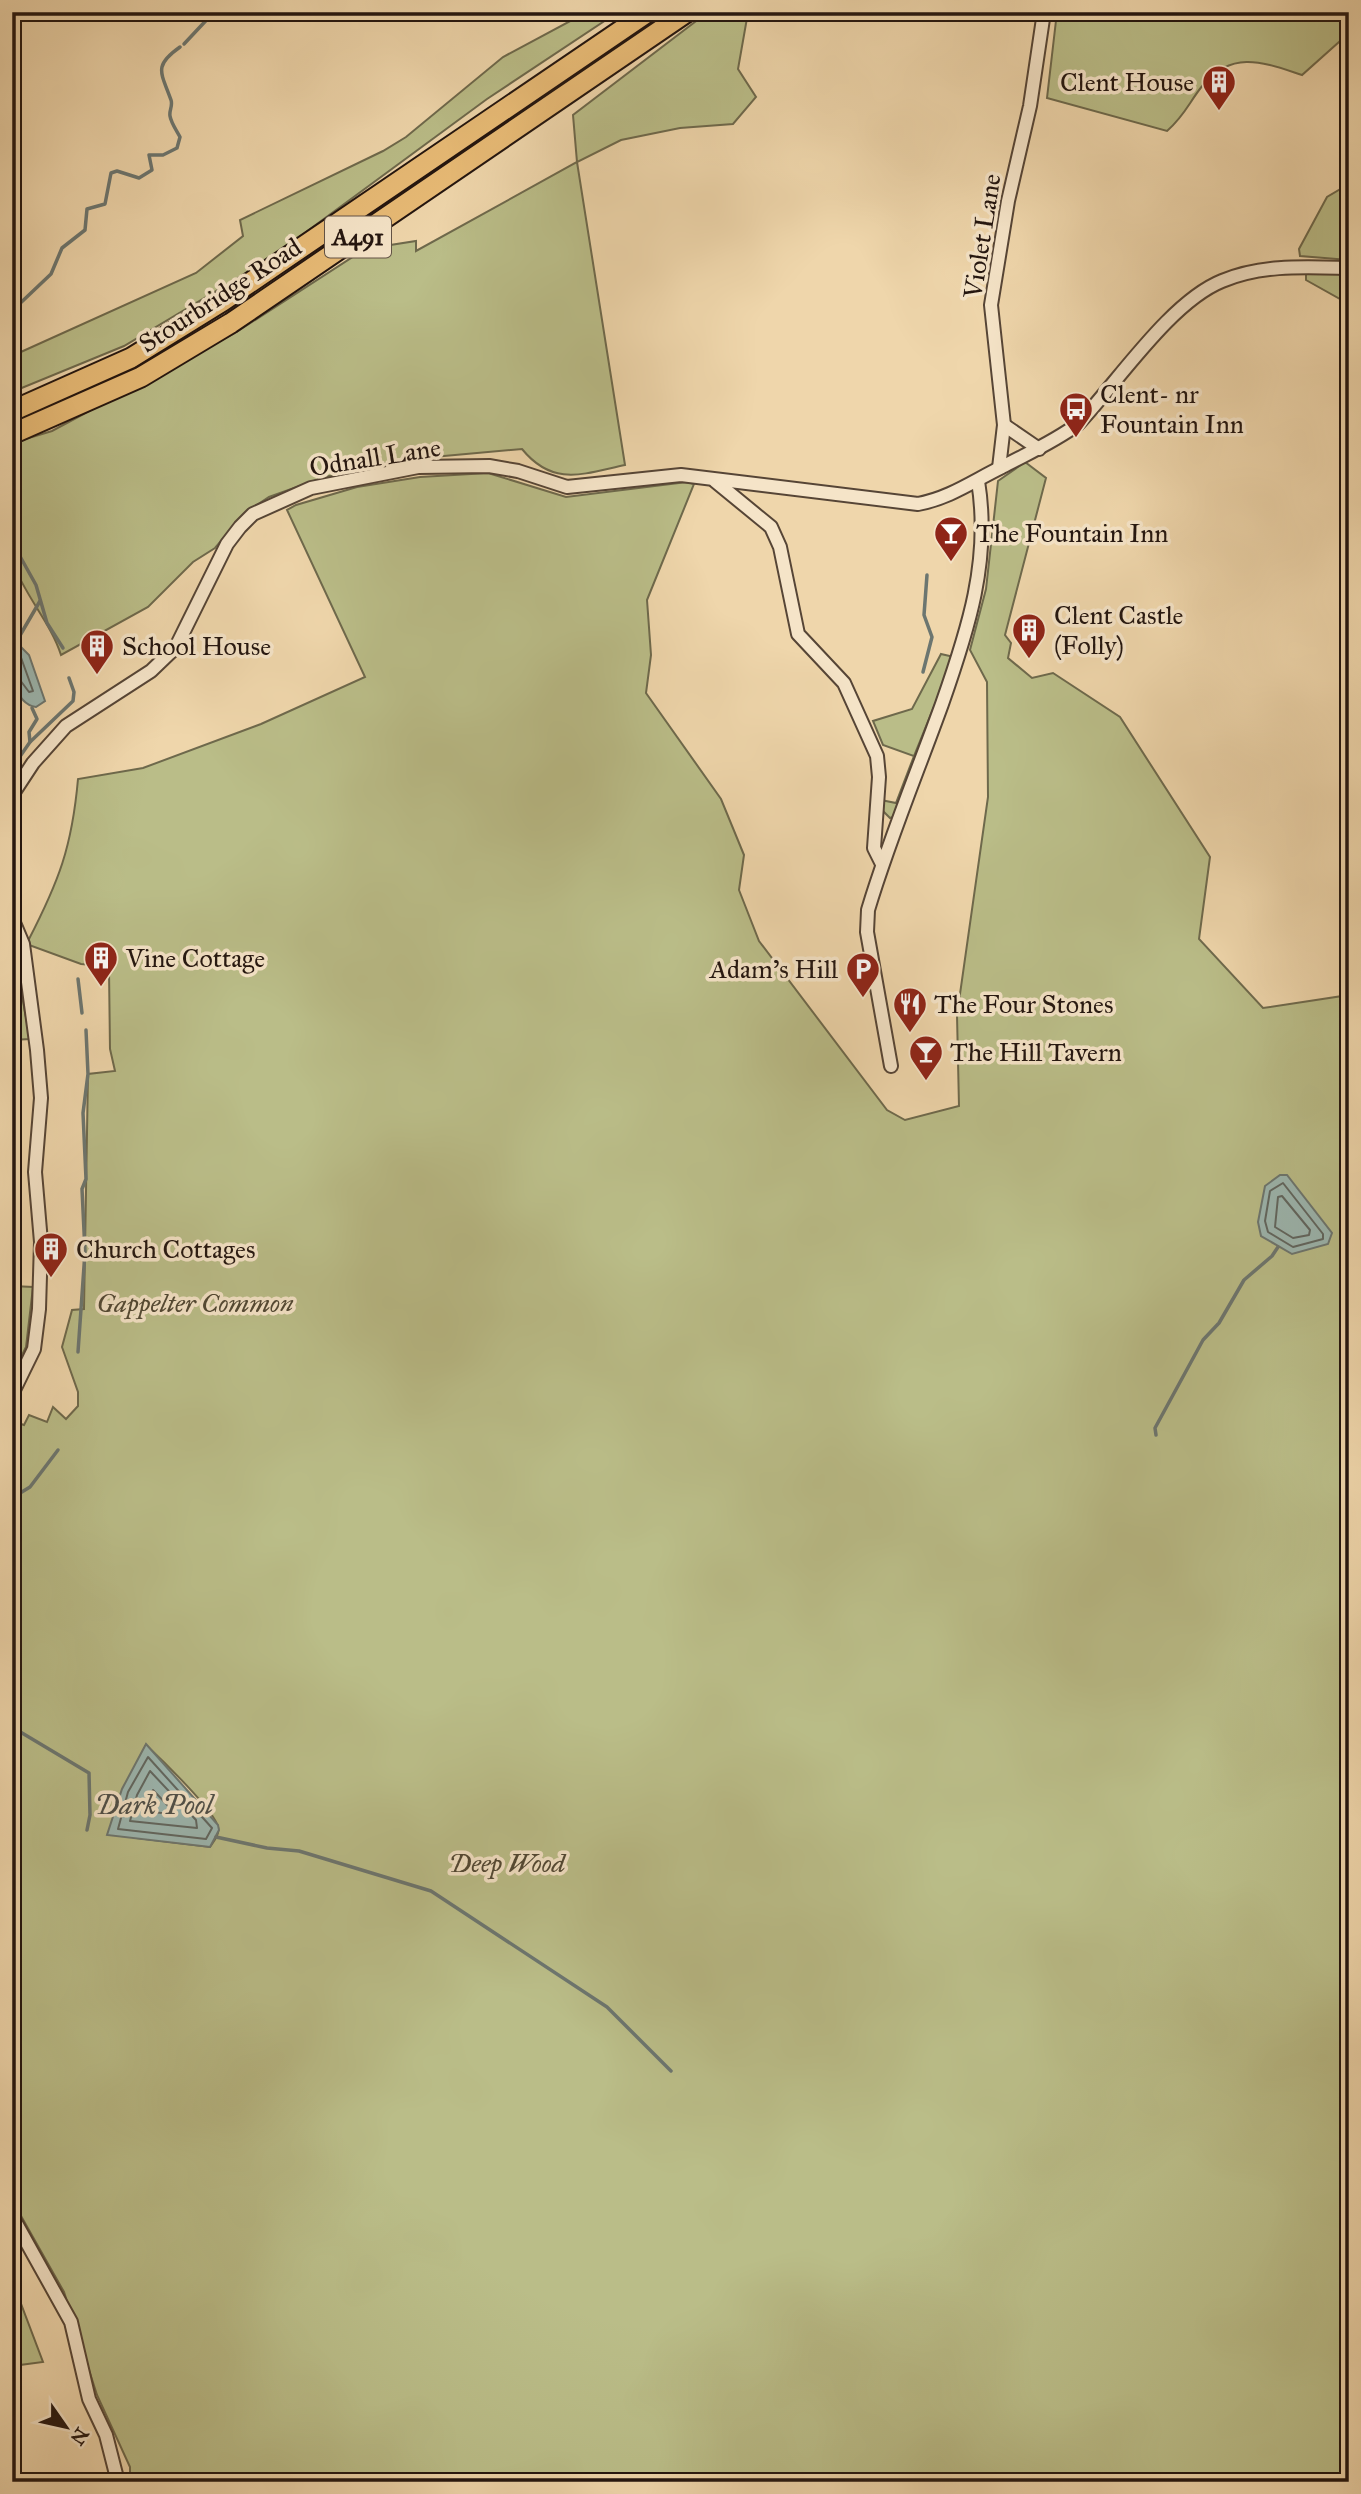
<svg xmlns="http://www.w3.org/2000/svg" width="1361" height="2494" viewBox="0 0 1361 2494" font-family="'IM FELL Great Primer',serif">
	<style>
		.green { fill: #babd88; stroke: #6e694c; stroke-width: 2; fill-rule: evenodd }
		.water { fill: #9cb7b1; stroke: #6c7670; stroke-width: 2 }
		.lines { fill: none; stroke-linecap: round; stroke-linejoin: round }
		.shore { stroke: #606660; stroke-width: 2 }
		.stream { stroke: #6c7670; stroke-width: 3.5 }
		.minor-casing { stroke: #564536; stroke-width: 16 }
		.highway-casing { stroke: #23150f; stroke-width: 23 }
		.minor { stroke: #f5e4c8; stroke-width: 12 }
		.highway { stroke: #e8bb76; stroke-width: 19 }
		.labels { text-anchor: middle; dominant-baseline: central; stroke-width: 7; stroke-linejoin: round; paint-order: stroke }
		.shield { fill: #f5e4c8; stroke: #625346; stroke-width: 2 }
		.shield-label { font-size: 24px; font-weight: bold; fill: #23150f }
		.poi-label { font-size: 26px; fill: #23150f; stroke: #f5e4c8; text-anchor: start }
		.street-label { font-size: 26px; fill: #23150f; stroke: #f5e4c8 }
		.park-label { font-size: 26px; font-style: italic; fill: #504733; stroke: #f5e4c8 }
		.water-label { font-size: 28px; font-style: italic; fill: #4d4e48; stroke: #f5e4c8 }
	</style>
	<rect width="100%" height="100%" fill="#efd6ab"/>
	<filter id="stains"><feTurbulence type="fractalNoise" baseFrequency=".00286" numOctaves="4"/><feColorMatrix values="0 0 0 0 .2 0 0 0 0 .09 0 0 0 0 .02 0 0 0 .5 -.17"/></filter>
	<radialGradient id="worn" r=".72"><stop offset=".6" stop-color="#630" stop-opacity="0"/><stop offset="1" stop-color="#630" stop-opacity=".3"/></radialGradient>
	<g class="green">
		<polygon points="587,12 618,12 487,99 268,260 124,346 12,392 12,356 196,273 243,236 240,220 383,151 406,137 503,57"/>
		<path d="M708,12H755L747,18L738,69L756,97L733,124L680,128L621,140L577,162L625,465C583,474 553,487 522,449L400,460L325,477L269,497L245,513L215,548L193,562L148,607L61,655C51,623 25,596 13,563C7,544 12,467 12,443L52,431L235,333L365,249L416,241V251L577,162L573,115Z"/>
		<path d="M1057,12H1349V33L1302,75C1265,63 1233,49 1203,85C1189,102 1186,114 1167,131L1047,98Z"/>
		<polygon points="1349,184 1349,260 1300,256 1299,249 1327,197"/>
		<polygon points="1349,271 1349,304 1306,280 1306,273"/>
		<path d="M1025,462L1046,478L1005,635L1011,643L1008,658L1032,678L1053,673L1120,717L1210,857L1199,939L1263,1008L1349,995V2482H130V2467L97,2395L64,2292L12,2200V1421L24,1425L29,1415L47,1422L53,1407L66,1419L78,1406V1392L62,1347L72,1310L84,1309L88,1074L115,1071L110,1049L109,970L103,966L81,964L29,945L28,941C59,881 72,847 78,779L143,768L261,724L365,677L287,510L296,505L357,487L420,477L488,473L566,497L687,482L694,484L647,600L651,655L646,693L721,799L744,855L739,890L759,941L887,1110L905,1120L959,1106L957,1015L988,797L987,682L970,650L986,589L998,481ZM146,1745C160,1758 215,1811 218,1827C220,1834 214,1841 210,1847L137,1838L117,1803Z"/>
		<polygon points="941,654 954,657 914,756 919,759 893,817 890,818 882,810 881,800 896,803 914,756 883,745 873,721 912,709"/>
		<polygon points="12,942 30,1039 12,1040"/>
		<polygon points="12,1286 33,1287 26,1347 12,1375"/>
		<polygon points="12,2280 43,2362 12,2366"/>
	</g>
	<g class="water">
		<path d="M19,645L29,655L45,701L36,707C11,703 12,665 12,646Z"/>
		<polygon points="1280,1175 1287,1175 1332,1233 1328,1244 1292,1254 1261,1236 1258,1222 1265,1186"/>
		<polygon points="146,1744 218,1825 219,1830 210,1847 107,1835 122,1789"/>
	</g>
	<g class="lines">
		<g class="shore">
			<polyline points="12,651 19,652 33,691 29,692 20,680 12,678"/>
			<polygon points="1283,1183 1323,1234 1323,1239 1293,1247 1268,1232 1265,1221 1270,1191"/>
			<polygon points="1282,1196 1310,1230 1309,1235 1293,1238 1275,1227 1278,1197"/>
			<polygon points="148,1757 212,1828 206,1839 118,1829 128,1792"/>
			<polygon points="150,1771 196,1820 197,1828 130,1821 137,1795"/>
			<polygon points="153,1790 172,1810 171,1814 143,1811"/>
		</g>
		<g class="stream">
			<polyline points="184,44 214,12"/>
			<path d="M12,311L51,274L62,248L85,230L87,209L105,204L111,173L117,171L139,178L152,170L149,155H163L177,148L180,137C177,131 171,123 170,116C169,110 173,106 171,100C161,72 153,66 180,47"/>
			<polyline points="12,542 36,585 47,623 63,648"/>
			<polyline points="15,644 40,601"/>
			<polyline points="923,672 932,637 924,615 927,575"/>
			<polyline points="30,742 29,732 37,719 32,708"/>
			<polyline points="12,768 30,742 73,701 74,692 69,678"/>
			<polyline points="78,979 82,1013"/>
			<polyline points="78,1352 85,1252 82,1189 86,1179 83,1113 88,1074 86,1030"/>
			<polyline points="1156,1435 1155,1428 1203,1340 1219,1323 1244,1280 1272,1256 1278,1247"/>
			<polyline points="12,1498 30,1487 58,1450"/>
			<polyline points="12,1727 89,1773 90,1815 87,1830"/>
			<polyline points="216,1837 267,1848 299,1851 431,1891 607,2007 671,2071"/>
		</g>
		<g class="minor-casing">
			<g id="minor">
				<polyline points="1004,425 1039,449"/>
				<polyline points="999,468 1004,425 991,305 1008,201 1030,106 1044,12"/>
				<polyline points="715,481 771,527 780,547 798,634 844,683 877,756 879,777 874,848 882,864"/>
				<path d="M12,795L33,763L66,726L151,671L176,647L227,544L240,527L253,514L311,488L418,467L489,466L518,471L567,487L681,475L918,504C950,498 973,481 1002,467C1028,453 1054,442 1078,424C1117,383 1170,302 1222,281C1262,264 1306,267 1349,268"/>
				<polyline points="12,918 23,944 37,1050 41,1098 35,1172 41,1242 39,1309 34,1349 12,1394"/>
				<path d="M891,1066L867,932L868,910C889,840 917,773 942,704C968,630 991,560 978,481"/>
				<polyline points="12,2216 71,2322 89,2399 106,2435 118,2482"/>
			</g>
		</g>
		<g class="highway-casing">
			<g id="highway">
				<polyline points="12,411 131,358 223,301 648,12"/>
				<polyline points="12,434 141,377 231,323 687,12"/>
			</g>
		</g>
		<use href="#minor" class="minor"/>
		<use href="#highway" class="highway"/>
	</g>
	<defs>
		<g id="building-pin" transform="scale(1.75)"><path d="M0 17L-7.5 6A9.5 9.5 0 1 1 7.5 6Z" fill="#8f2418" stroke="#f5e4c8"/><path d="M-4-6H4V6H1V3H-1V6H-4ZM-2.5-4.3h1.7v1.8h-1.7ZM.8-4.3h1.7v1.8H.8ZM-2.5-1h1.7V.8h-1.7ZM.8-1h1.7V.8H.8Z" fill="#fff"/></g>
		<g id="bus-pin" transform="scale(1.75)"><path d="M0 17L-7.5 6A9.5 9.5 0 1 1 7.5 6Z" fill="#8f2418" stroke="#f5e4c8"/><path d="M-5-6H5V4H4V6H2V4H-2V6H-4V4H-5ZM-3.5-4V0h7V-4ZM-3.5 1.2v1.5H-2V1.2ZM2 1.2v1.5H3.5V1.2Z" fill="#fff"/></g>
		<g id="bar-pin" transform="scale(1.75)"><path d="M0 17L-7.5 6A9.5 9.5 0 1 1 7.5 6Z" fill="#8f2418" stroke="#f5e4c8"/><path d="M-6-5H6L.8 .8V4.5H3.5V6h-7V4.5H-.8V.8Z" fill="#fff"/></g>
		<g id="parking-pin" transform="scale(1.75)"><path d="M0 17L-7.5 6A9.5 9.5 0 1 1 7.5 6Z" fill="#8f2418" stroke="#f5e4c8"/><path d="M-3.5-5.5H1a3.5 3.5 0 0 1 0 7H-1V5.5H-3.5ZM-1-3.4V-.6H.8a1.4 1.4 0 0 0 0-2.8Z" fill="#fff"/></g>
		<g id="restaurant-pin" transform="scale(1.75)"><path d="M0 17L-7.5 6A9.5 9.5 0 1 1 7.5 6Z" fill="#8f2418" stroke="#f5e4c8"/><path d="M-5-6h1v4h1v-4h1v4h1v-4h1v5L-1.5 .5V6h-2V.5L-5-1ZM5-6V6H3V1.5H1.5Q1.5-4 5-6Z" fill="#fff"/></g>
	</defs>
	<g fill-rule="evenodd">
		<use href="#building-pin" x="1219" y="82"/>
		<use href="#bus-pin" x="1076" y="409"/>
		<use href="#bar-pin" x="951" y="533"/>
		<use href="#building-pin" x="1029" y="630"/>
		<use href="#building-pin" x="97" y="646"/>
		<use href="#building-pin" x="101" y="958"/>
		<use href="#parking-pin" x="863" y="969"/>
		<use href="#restaurant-pin" x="910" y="1004"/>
		<use href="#bar-pin" x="926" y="1052"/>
		<use href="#building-pin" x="51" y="1249"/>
	</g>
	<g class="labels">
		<rect class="shield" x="325" y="216.5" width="66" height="41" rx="5"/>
		<g class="shield-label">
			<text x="358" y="237">A491</text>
		</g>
		<g class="poi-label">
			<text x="1194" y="82" text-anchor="end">Clent House</text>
			<text x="1100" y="394">Clent- nr<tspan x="1100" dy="30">Fountain Inn</tspan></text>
			<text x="976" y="533">The Fountain Inn</text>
			<text x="1054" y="615">Clent Castle<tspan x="1054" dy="30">(Folly)</tspan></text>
			<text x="122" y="646">School House</text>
			<text x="126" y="958">Vine Cottage</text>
			<text x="838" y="969" text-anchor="end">Adam's Hill</text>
			<text x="934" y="1004">The Four Stones</text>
			<text x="950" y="1052">The Hill Tavern</text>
			<text x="76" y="1249">Church Cottages</text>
		</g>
		<g class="street-label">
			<text transform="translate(982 236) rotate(-81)">Violet Lane</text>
			<text transform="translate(220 295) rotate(-33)">Stourbridge Road</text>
			<text transform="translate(375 457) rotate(-9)">Odnall Lane</text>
		</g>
		<g class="park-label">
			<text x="195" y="1303">Gappelter Common</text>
			<text x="507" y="1863">Deep Wood</text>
		</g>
		<g class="water-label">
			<text x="154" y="1804">Dark Pool</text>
		</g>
	</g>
	<rect width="1361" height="2494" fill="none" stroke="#efd6ab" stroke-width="42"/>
	<rect x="14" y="14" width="1333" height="2466" fill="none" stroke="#23150f" stroke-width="3.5"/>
	<rect x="21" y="21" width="1319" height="2452" fill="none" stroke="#23150f" stroke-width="2"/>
	<g transform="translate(66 2427) rotate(124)" stroke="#f5e4c8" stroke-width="5" paint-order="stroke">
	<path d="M0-5L12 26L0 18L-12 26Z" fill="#23150f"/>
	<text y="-10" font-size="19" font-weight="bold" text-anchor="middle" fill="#23150f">N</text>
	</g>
	<rect width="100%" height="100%" filter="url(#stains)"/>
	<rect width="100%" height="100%" fill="url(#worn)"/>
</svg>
